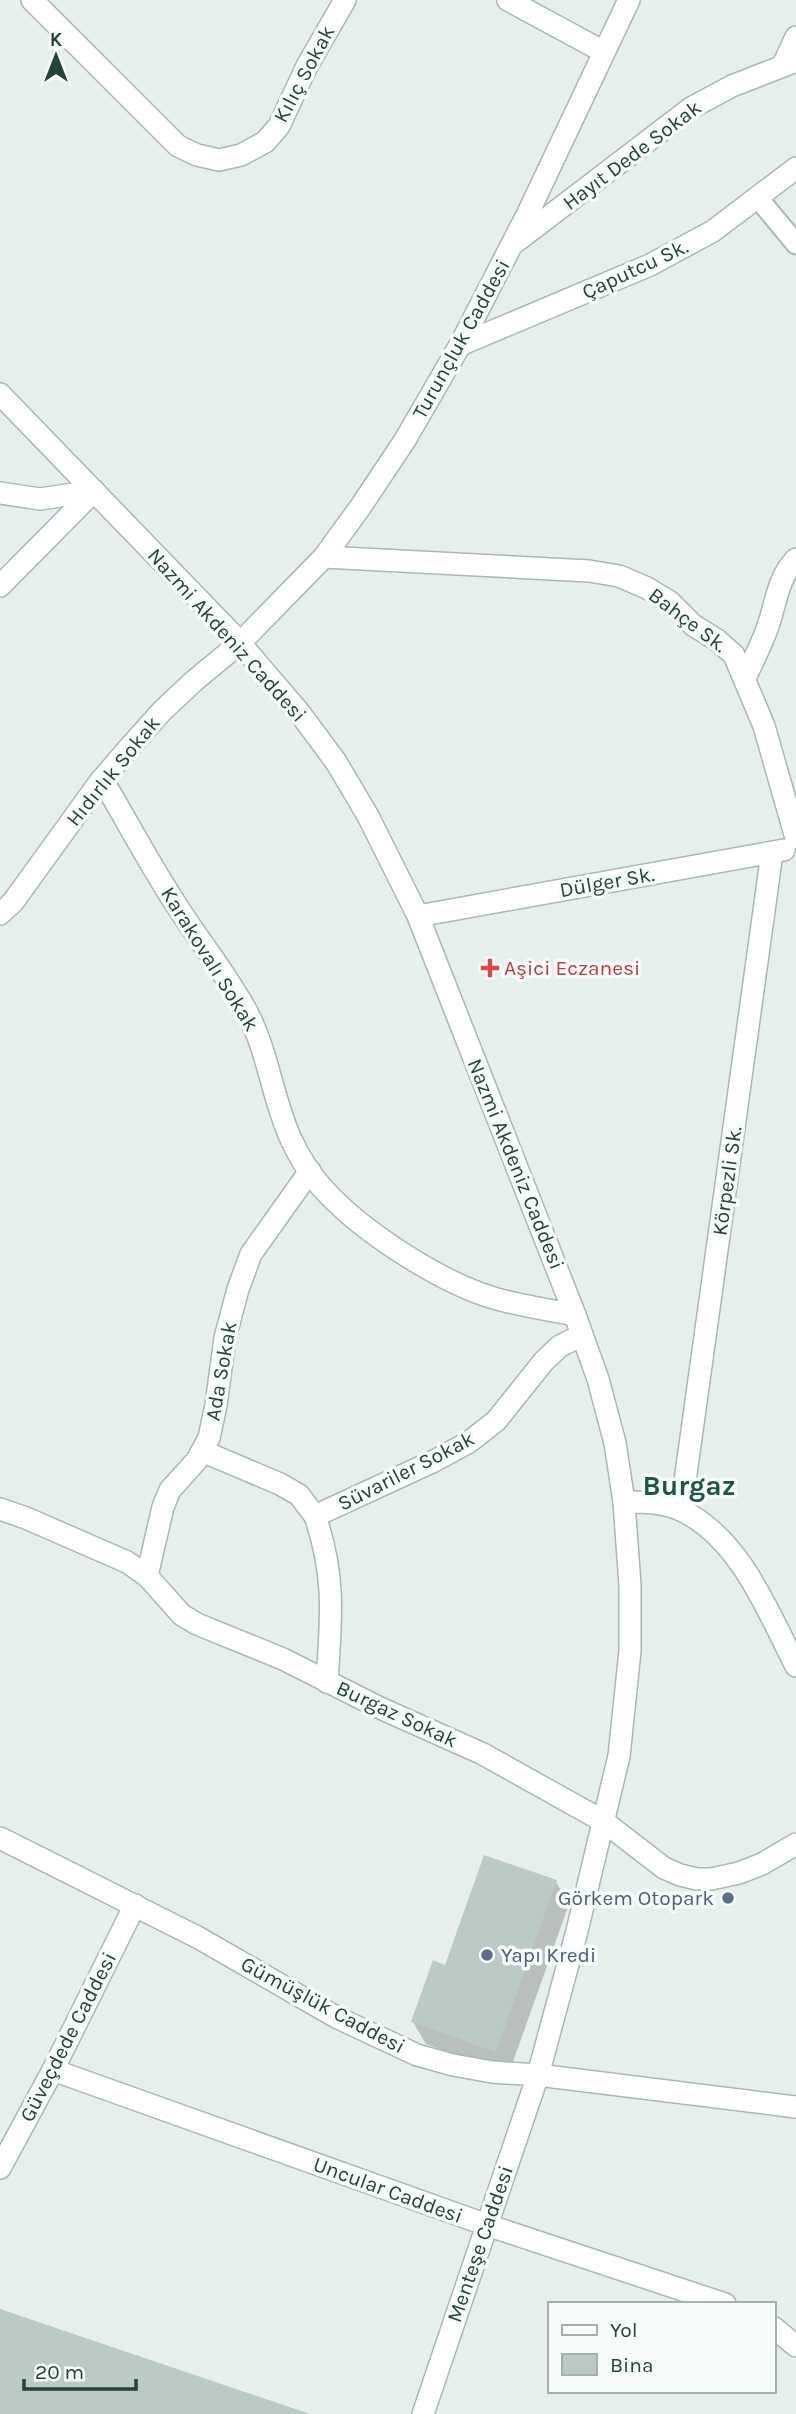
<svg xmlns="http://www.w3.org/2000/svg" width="796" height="2414" viewBox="0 0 796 2414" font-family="Karla,sans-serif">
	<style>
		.shadow { fill: #0003 }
		.building { fill: #bbcac4 }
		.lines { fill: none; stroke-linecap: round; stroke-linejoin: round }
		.service-casing { stroke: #a8b8b2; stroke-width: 23 }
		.minor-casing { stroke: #a8b8b2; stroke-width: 24 }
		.tertiary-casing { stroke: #a8b8b2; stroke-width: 24 }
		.service { stroke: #fff; stroke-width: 19 }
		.minor { stroke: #fff; stroke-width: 21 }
		.tertiary { stroke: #fff; stroke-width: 21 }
		.health-dot { fill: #e0444e; stroke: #f7fbf9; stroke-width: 2.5 }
		.service-dot { fill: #5c6f8a; stroke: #f7fbf9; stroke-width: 2.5 }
		.labels { text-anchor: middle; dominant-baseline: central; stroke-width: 7; stroke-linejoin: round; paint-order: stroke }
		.street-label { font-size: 21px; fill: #24423a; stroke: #f7fbf9 }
		.health-label { font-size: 21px; fill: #be3a42; stroke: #f7fbf9; text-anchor: start }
		.service-label { font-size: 21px; fill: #4e5e75; stroke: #f7fbf9; text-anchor: end }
		.district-label { font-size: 28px; font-weight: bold; fill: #1f5548; stroke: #f7fbf9 }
	</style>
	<rect width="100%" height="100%" fill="#e6efeb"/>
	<polygon class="shadow" points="556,1882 569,1904 509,2073 426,2044 413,2022 446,1967"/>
	<g class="building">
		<polygon points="484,1855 557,1880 496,2052 411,2022 433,1960 445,1965"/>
		<polygon points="0,2309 310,2414 0,2414"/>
	</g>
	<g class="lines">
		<g class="service-casing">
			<polyline id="service" points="758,198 796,244"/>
		</g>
		<g class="minor-casing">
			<g id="minor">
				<polyline points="32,0 178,146 197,155 219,160 241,155 265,142 279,126 307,66 345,0"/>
				<polyline points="508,0 604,52"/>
				<polyline points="783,65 796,37"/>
				<polyline points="517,241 691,108 732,86 796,61"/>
				<polyline points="460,345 650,265 713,231 796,168"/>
				<polyline points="0,493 40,499 94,491"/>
				<polyline points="324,557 589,571 619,576 647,588 670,602 693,625 717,640 734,655 764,726 796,838"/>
				<polyline points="0,586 94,491"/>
				<path d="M745,678C753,661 762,644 768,626C776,603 778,577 796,559"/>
				<path d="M102,779C127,821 150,865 177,906C200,942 227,975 247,1012C268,1052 272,1096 290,1137C299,1157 312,1178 328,1194C366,1234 443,1284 497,1299C523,1306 549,1310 575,1315"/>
				<polyline points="0,914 13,902 99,783 128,749 162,711 194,681 240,643 324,557 361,506 405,440 460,345 528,213 629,0"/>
				<polyline points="418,916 784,850"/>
				<polyline points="202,1451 280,1484 299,1495 315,1516"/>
				<polyline points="0,1509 26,1518 127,1562 147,1576 182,1615 197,1624 283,1659 378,1707 483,1754 603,1821 664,1868 680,1875 697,1879 711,1879 739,1873 762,1864 796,1844"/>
				<polyline points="681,1510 772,853"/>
				<polyline points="147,1576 163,1507 170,1490 197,1460 209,1438 216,1405 225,1338 238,1289 251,1254 310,1171"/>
				<path d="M327,1682C331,1619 336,1577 315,1516L434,1461L469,1442L496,1421L544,1361L560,1346L582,1335"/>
				<polyline points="0,1838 199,1938 336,2017 417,2055 453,2065 492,2072 538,2075 796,2107"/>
				<polyline points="53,2070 487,2225"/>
				<polyline points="0,2168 53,2070 135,1905"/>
			</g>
		</g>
		<g class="tertiary-casing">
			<g id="tertiary">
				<polyline points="0,394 233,635 299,712 336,762 368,816 418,916 575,1315 598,1379 615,1443 624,1502 630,1585 630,1651 619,1756 577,1931 538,2075 423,2414"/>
				<path d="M624,1502C644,1502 664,1502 683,1511C741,1540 768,1612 796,1666"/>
				<polyline points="487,2225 725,2304"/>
				<polyline points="773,2327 796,2346"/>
			</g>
		</g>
		<use href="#service" class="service"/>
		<use href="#minor" class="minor"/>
		<use href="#tertiary" class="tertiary"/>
	</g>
	<path class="health-dot" d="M486.5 957.5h7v7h7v7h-7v7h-7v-7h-7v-7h7z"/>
	<g class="service-dot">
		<circle cx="728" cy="1898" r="7"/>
		<circle cx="487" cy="1955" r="7"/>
	</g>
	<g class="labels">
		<g class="street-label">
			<text transform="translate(304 74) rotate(-62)">Kılıç Sokak</text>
			<text transform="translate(632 155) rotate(-37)">Hayıt Dede Sokak</text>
			<text transform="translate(635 269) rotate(-25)">Çaputcu Sk.</text>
			<text transform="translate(461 339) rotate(-61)">Turunçluk Caddesi</text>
			<text transform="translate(688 620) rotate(37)">Bahçe Sk.</text>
			<text transform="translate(227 635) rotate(48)">Nazmi Akdeniz Caddesi</text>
			<text transform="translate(113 771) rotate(-51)">Hıdırlık Sokak</text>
			<text transform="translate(607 882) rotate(-10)">Dülger Sk.</text>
			<text transform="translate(210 959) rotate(58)">Karakovalı Sokak</text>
			<text transform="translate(516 1164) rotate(68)">Nazmi Akdeniz Caddesi</text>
			<text transform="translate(727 1181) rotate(-82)">Körpezli Sk.</text>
			<text transform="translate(221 1371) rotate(-80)">Ada Sokak</text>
			<text transform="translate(406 1471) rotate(-27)">Süvariler Sokak</text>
			<text transform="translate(397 1714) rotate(25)">Burgaz Sokak</text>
			<text transform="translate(323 2005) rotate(28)">Gümüşlük Caddesi</text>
			<text transform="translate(68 2037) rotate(-63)">Güveçdede Caddesi</text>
			<text transform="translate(388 2190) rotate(20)">Uncular Caddesi</text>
			<text transform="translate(480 2244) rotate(-71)">Menteşe Caddesi</text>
		</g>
		<g class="health-label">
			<text x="504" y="968">Aşici Eczanesi</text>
		</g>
		<g class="service-label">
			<text x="714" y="1898">Görkem Otopark</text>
			<text x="501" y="1955" text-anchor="start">Yapı Kredi</text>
		</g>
		<g class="district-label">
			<text x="689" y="1485">Burgaz</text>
		</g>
	</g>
	<rect x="548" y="2302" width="228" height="91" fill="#f7fbf9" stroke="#a3b1ad" stroke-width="2"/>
	<rect x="562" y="2325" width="35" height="10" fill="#ffffff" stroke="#a3b1ad" stroke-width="2"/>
	<text x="610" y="2337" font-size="21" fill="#24423a">Yol</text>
	<rect x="562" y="2354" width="35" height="21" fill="#bbcac4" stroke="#a3b1ad" stroke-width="2"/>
	<text x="610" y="2372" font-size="21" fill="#24423a">Bina</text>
	<g transform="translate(56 56)" stroke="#f7fbf9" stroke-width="5" paint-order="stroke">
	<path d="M0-5L12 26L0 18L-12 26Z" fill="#24423a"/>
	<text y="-10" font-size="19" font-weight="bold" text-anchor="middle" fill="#24423a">K</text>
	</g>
	<path d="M24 2379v10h112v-10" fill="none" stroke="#24423a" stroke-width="3.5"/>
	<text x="35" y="2379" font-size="21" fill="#24423a" stroke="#f7fbf9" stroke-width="5" paint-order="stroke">20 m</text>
</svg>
